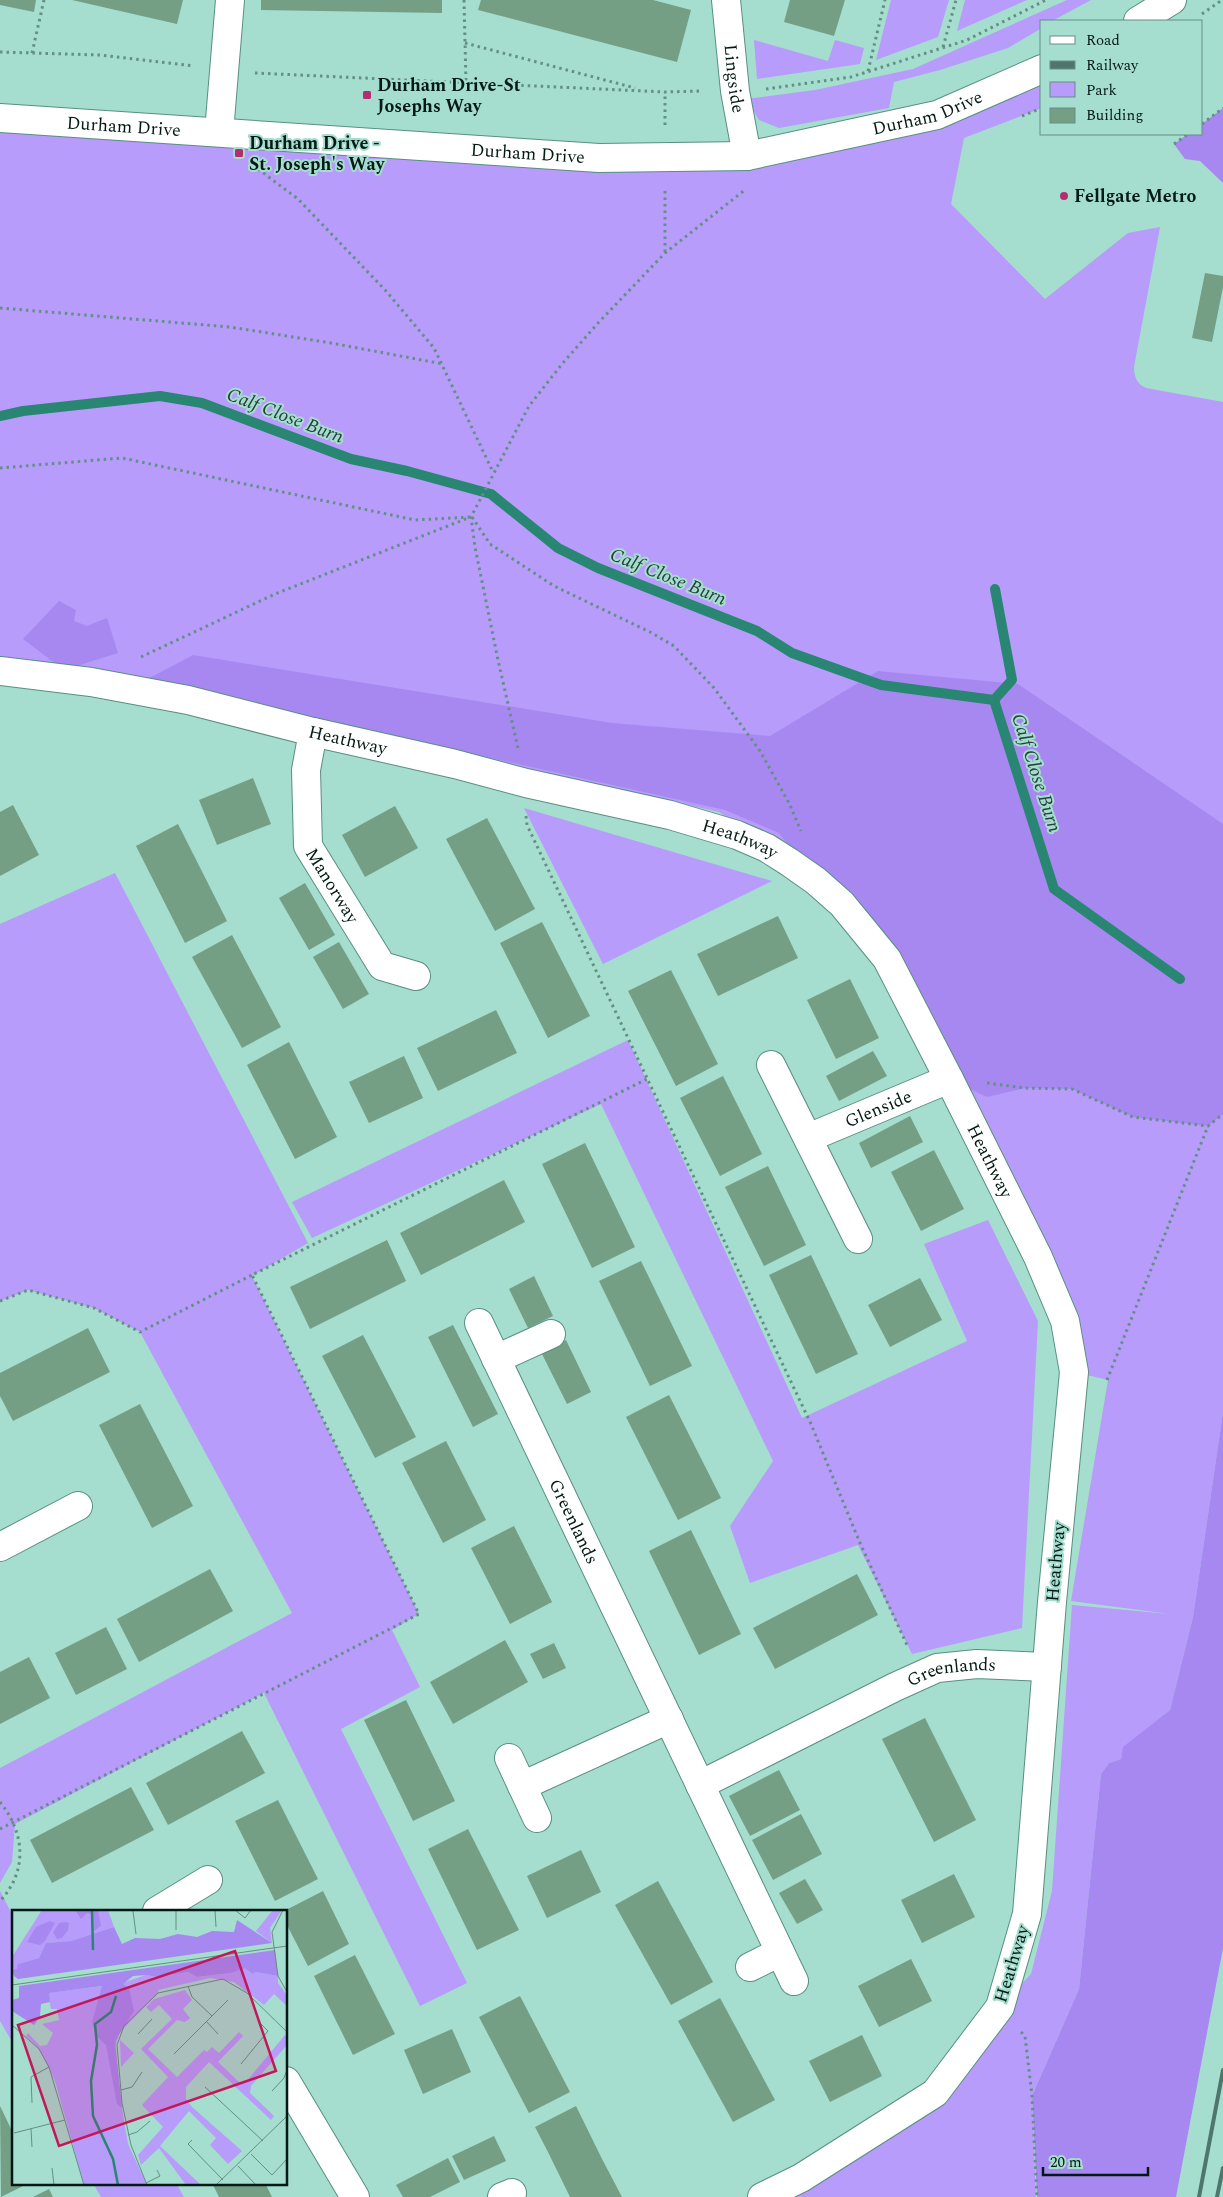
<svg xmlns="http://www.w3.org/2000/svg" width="1223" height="2197" viewBox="0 0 1223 2197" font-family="Spectral,serif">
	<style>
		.green { fill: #b79cfb }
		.forest { fill: #a788f0 }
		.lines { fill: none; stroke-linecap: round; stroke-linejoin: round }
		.stream { stroke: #298673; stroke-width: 10 }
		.building { fill: #749f84 }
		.minor-casing { stroke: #588f81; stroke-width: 30 }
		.path { stroke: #648f84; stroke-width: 3; stroke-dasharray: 2.5 4; stroke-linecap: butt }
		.minor { stroke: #fff; stroke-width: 28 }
		.rail { stroke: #50766c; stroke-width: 4 }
		.poi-dot { fill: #b42d6e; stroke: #a5ddce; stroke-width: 2 }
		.labels { text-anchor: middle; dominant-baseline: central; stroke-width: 4; stroke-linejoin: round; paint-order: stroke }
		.street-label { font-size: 18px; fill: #031914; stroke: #a5ddce }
		.poi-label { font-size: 18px; font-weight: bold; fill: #031914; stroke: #a5ddce; text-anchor: start }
		.water-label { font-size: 19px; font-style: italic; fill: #25413a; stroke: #a5ddce }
		.inset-river { fill: none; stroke: #298673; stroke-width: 2.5 }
		.inset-road { fill: none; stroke: #648f84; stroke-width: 1 }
		.view { fill: #c2185b; fill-opacity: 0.15; stroke: #c2185b; stroke-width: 2.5 }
		.inset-edge { fill: none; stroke: #031914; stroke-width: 2.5 }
	</style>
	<rect width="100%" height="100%" fill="#a5ddce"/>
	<g class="green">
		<polygon points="891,0 949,0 938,37 876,60"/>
		<polygon points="965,0 1027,0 957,31"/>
		<polygon points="1067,0 1091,0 1052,21 1042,21 1042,28 1008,48 940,70 894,82 889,108 779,128 759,120 746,99 815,90 913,69"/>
		<polygon points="754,40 828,61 835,40 864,48 860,64 757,79"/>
		<path d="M1042,69V108L964,138L951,204L1045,299L1128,233L1160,227L1134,367C1134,377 1137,384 1146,388L1223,402V1412L1193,1617L1170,1710L1124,1747L1121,1759L1109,1763L1101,1774L1079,1989L1032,2096L1036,2197H762L935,2093L1000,2007L1031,1974L1052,1891L1072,1605L1170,1614L1071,1601L1108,1380L1074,1372L1065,1321L887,959L816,881L719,812L144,681L0,660V118L747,156L937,115Z"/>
		<polygon points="524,808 772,881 603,964"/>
		<polygon points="115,873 308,1243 252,1276 419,1614 392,1630 420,1687 341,1729 467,1983 420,2006 264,1693 15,1824 12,1862 0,1883 0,1768 292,1613 140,1332 94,1308 28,1290 0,1301 0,924"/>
		<polygon points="628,1040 802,1418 967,1341 924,1244 988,1220 1038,1321 1022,1628 912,1654 858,1545 750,1583 730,1526 773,1461 601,1104 312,1238 292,1202"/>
		<polygon points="0,1891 14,1918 14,2045 0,2021"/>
		<polygon points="93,2183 176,2183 184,2197 101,2197"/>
	</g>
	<g class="forest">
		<polygon points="1223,108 1223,183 1200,161 1185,159 1174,144 1188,134 1202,134 1202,124"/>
		<polygon points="59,601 76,610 74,621 87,626 107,618 118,653 64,670 23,639"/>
		<polygon points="193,655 612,723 770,736 878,671 1018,684 1223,824 1223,1114 1208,1126 1133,1117 1072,1089 1025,1088 987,1097 949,1079 887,959 816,881 779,833 725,810 144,681"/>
		<polygon points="1223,1412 1223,1948 1176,2197 1037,2197 1032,2096 1079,1989 1101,1774 1109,1763 1121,1759 1123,1747 1170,1710 1193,1617"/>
	</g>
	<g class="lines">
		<g class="stream">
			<polyline points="0,416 23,411 160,396 202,403 351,459 407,471 491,494 558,548 598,568 757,631 792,653 881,685 994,700 1054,889 1180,979"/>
			<polyline points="994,700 1012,680 995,589"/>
		</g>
	</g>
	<g class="building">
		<polygon points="0,0 36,0 34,12 0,5"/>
		<polygon points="72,0 183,0 177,24"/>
		<polygon points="261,0 442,0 442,13 261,10"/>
		<polygon points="481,0 653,0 691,10 677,62 478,10"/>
		<polygon points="790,0 845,0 834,36 784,22"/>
		<polygon points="1205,273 1223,276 1223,287 1212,342 1192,338"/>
		<polygon points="253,778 271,824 217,845 199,800"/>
		<polygon points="13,805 39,855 0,876 0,812"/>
		<polygon points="395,806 418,848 365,877 342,835"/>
		<polygon points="487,818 535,909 495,931 446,839"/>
		<polygon points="178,824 227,921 185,943 136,846"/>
		<polygon points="305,883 335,935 309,950 279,898"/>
		<polygon points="778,916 798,958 718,996 697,954"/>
		<polygon points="542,922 590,1016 548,1038 500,943"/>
		<polygon points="232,935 281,1027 242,1048 192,957"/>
		<polygon points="339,942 369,994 343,1009 313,957"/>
		<polygon points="671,970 718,1064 676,1086 628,991"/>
		<polygon points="850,979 879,1038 836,1059 807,1000"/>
		<polygon points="496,1010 517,1053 438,1091 417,1048"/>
		<polygon points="289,1042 337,1137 295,1159 247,1065"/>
		<polygon points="873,1051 887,1076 839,1101 826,1076"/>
		<polygon points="404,1056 423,1098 369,1123 349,1082"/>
		<polygon points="723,1076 762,1154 720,1176 680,1098"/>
		<polygon points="910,1116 923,1142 871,1168 859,1143"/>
		<polygon points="585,1143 635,1247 592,1268 542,1164"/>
		<polygon points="934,1150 964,1209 921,1231 891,1172"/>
		<polygon points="768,1166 806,1245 764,1266 725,1187"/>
		<polygon points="504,1180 525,1222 421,1275 400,1233"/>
		<polygon points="387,1240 406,1281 310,1329 290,1287"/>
		<polygon points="811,1255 858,1354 816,1374 769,1275"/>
		<polygon points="641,1261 692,1366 650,1386 599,1281"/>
		<polygon points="534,1276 553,1316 528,1328 509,1289"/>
		<polygon points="920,1278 942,1320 890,1347 868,1305"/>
		<polygon points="453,1325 498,1414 473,1427 428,1337"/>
		<polygon points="88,1328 110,1372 13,1421 0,1396 0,1373"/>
		<polygon points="363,1335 416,1437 375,1458 322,1356"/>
		<polygon points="566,1340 591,1392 567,1404 541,1352"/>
		<polygon points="669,1395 721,1498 678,1520 626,1417"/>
		<polygon points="140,1404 193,1506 152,1528 99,1425"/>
		<polygon points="446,1441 486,1520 443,1543 402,1463"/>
		<polygon points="514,1526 552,1602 510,1624 471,1548"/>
		<polygon points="691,1530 741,1634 699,1655 649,1551"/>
		<polygon points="210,1569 233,1611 139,1662 117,1619"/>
		<polygon points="857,1574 878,1615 775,1669 753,1628"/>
		<polygon points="106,1627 127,1669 76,1695 55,1653"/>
		<polygon points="505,1640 528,1682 453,1724 430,1682"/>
		<polygon points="554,1643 566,1668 543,1679 530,1654"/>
		<polygon points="29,1657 50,1698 0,1724 0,1672"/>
		<polygon points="406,1700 455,1801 413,1821 364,1720"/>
		<polygon points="925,1718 976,1820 934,1842 882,1739"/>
		<polygon points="242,1731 265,1773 168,1825 146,1783"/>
		<polygon points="779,1770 800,1810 750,1836 729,1796"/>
		<polygon points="131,1787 154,1830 52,1883 30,1840"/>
		<polygon points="278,1800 318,1879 275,1901 235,1821"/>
		<polygon points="801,1814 822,1854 773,1880 752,1840"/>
		<polygon points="468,1829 519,1930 477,1950 428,1849"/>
		<polygon points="581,1850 601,1892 547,1918 527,1876"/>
		<polygon points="954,1874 975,1917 922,1943 901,1900"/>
		<polygon points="805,1879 823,1910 797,1924 779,1893"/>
		<polygon points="658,1881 713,1982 671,2005 615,1905"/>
		<polygon points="323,1891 349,1944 308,1966 286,1923 286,1910"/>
		<polygon points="355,1955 395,2034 353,2055 314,1976"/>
		<polygon points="911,1959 932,2001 879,2027 858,1986"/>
		<polygon points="520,1996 570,2092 529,2113 479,2017"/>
		<polygon points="720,1998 775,2100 733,2122 678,2021"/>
		<polygon points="452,2029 471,2072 423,2094 404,2050"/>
		<polygon points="862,2035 882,2076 830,2102 809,2061"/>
		<polygon points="0,2106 14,2135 14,2183 29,2183 1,2197"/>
		<polygon points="576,2106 601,2157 622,2197 570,2197 548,2152 535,2127"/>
		<polygon points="494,2136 506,2161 464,2180 452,2156"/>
		<polygon points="448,2158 460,2182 430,2197 403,2197 396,2185"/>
		<polygon points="212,2183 265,2183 272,2197 219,2197"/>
		<polygon points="49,2189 53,2197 33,2197"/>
	</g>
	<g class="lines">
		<g class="minor-casing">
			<g id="minor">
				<path id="s1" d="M726,0L735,91L747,156"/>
				<polyline points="1138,21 1172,0"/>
				<path id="s2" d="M0,118L599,158L747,156L937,115L1042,69"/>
				<polyline points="219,132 230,0"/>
				<path id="s3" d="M0,671L91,682L188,700L313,732L455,764L526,783L670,815L737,835L767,848L789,862L816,881L842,904L887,959L949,1079L1038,1257L1065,1321L1074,1372L1052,1602L1027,1914L1000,2007L935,2093L801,2178L762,2197"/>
				<path id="s4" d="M313,732L306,770L308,846L382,966L416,976"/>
				<polyline points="771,1065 858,1239"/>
				<path id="s5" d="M808,1138L949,1079"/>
				<path id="s6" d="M479,1323L794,1981"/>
				<polyline points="496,1359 551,1334"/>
				<polyline points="0,1547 78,1506"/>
				<polyline points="509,1758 537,1818"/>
				<path id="s7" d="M700,1785L895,1687L937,1668L977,1664L1047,1667"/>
				<polyline points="522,1786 669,1719"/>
				<polyline points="157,1911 208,1880"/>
				<polyline points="750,1967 780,1952"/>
				<polyline points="286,2081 355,2197"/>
				<polyline points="502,2197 512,2193"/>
			</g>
		</g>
		<g class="path">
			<polyline points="464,0 466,83"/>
			<polyline points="1202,14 1222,0"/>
			<polyline points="465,43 635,88"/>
			<polyline points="943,47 956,0"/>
			<polyline points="0,52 99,55 194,66"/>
			<polyline points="32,53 44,0"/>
			<polyline points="868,71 885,0"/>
			<polyline points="255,73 665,92 703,91"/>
			<polyline points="766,89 851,77 967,40 1046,0"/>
			<polyline points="1022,116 1042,108"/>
			<polyline points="1202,124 1223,108"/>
			<polyline points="665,125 665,92"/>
			<polyline points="1174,144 1188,134"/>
			<polyline points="258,169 298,199 386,291 434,348 493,472"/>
			<polyline points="665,252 665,188"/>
			<polyline points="0,308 230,327 331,343 443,364"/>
			<polyline points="0,468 122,458 415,520 471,517"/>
			<polyline points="472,517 490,544 554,586 650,632 674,646 714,688 760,751 789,803 801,831"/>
			<polyline points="141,657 275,594 468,518"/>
			<polyline points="518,748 498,660 475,547 471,517 529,406 562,364 599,322 665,253 746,189"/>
			<polyline points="526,816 527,825 811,1424 860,1543 907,1645"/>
			<polyline points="987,1083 1025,1088 1072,1089 1133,1117 1208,1126 1223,1114"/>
			<polyline points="0,1301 28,1290 94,1308 140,1332 252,1275"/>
			<polyline points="1107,1380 1208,1126"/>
			<path d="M0,1802C25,1833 28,1871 0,1901"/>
			<polyline points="0,1829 419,1614 252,1275 647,1079"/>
			<polyline points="1021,2032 1025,2036 1032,2096 1037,2197"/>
		</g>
		<use href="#minor" class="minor"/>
		<g class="rail">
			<polyline points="1199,2197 1223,2070"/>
			<polyline points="1217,2197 1223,2168"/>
		</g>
	</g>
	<g class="poi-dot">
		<rect x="362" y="90" width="10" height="10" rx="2.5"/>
		<rect x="234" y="148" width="10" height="10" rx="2.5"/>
		<circle cx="1064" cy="196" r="5"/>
	</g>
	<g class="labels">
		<g class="street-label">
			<text stroke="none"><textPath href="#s1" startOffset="79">Lingside</textPath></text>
			<text stroke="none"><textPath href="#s2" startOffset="934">Durham Drive</textPath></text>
			<text stroke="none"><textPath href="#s2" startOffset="124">Durham Drive</textPath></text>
			<text stroke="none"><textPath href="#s2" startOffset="529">Durham Drive</textPath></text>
			<text stroke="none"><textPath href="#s3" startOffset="355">Heathway</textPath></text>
			<text stroke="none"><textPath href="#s3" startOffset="760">Heathway</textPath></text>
			<text stroke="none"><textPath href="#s4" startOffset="161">Manorway</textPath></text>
			<text stroke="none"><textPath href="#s5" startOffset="76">Glenside</textPath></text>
			<text stroke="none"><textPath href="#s3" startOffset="1180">Heathway</textPath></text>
			<text stroke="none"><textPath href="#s6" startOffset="220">Greenlands</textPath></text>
			<text transform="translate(1056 1562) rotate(-85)">Heathway</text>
			<text stroke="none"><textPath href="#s7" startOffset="278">Greenlands</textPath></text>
			<text transform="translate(1012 1964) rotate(-73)">Heathway</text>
		</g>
		<g class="poi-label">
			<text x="377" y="85">Durham Drive-St<tspan x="377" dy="21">Josephs Way</tspan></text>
			<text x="249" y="143">Durham Drive -<tspan x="249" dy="21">St. Joseph's Way</tspan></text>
			<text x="1074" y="196">Fellgate Metro</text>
		</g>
		<g class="water-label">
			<text transform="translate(285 416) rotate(21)">Calf Close Burn</text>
			<text transform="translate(668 577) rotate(22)">Calf Close Burn</text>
			<text transform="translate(1036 773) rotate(72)">Calf Close Burn</text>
		</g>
	</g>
	<g transform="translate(12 1910)">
		<rect width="275" height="275" fill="#a5ddce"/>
		<path d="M30,0H96L102,17L59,31L34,33L27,48L7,54L5,60H0V47ZM261,0H270L258,18L260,33L244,21ZM233,57L239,64L243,62L266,66V73L275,85V96L262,84L252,95L222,72L198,68L146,80V83L108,122L103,137L110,198L116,234L135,275H72L43,171L27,139L14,126L16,123L28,136L35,135L41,123L30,114L47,110L45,99H39L36,83L107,74L134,65L145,67L176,62L185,67L219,63ZM173,80L180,90L171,99L178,108L173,112L165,110L136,139L165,167L192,140L195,142L200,137L207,143L227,122L231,126L206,152L227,172H234L273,125L275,127V135L239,176L238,183L262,206L259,210L197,152L174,177V189L180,197L230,241L216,254L198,235L204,228L177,201L148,236L189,275H174L147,238L129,255L126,245L151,217L130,195L156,167L129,139L160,109L147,95L139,102L134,97L142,89ZM108,130L122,143L109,157Z" fill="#b79cfb"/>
		<path d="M63,0H86L89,16L82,21L79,18V4L75,3L69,9ZM225,10L260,33L6,69L2,66L0,60L5,59L6,54L27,48L34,33L59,31L102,17L110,34L123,28L148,29L166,24L185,27L200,21L222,22ZM38,11L43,13L33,31L28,35L15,32L24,17ZM54,12L57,13L56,20L50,28L45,29L41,22L47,13ZM263,40L266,66L243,62L240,64L233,58L219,63L185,67L176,62L145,67L134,65L121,66L111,74L117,78L122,101L103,131L110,198L105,194L94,135L84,126L80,112L90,76L37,83L38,92L29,94L28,106L22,115L0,101V90L7,88V76Z" fill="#a788f0"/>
		<path class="inset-river" d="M80,0L81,40M104,86L99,102L83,114L85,135L79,171L81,206L101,249L106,275"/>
		<path class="inset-road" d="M164,0V20M203,0L204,17M223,0L233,8L239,0M271,0L260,22L266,66L275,82M121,1L124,24M0,75L275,36M176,76L180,87L200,106M194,111L206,124M0,115L27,139L37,157L72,275M126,124L140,109M162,144L216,90M229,154L256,121L246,111M193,177L251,231M109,180L120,177L130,162M260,181L272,168L275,160M20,193L19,167L37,157M19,219L20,237M2,223L53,210M116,225L125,222L138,211M180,230L176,234L211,270M239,244L260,265L275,249M226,256L244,275M40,258L42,275M134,273L148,266L145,260M135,275L119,235L110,193L105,135L112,116L146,83L211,69L235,83L275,122M204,275L275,206"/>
		<path class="view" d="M223,41L264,161L47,236L6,115Z"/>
		<rect width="275" height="275" class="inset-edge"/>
	</g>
	<rect x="1040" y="20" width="162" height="115" fill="#a5ddce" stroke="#648f84"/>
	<rect x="1050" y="36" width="25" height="8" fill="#ffffff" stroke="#648f84"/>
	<text x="1086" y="45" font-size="15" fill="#031914">Road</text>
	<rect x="1050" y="61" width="25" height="8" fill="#50766c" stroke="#648f84"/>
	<text x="1086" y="70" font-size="15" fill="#031914">Railway</text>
	<rect x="1050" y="82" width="25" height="15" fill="#b79cfb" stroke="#648f84"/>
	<text x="1086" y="95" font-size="15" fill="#031914">Park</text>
	<rect x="1050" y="108" width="25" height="15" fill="#749f84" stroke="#648f84"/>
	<text x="1086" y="120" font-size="15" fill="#031914">Building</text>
	<path d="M1043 2167v8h105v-8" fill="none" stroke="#031914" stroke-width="2.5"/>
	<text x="1050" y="2167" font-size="15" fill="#031914" stroke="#a5ddce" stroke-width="4" paint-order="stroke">20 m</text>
</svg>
